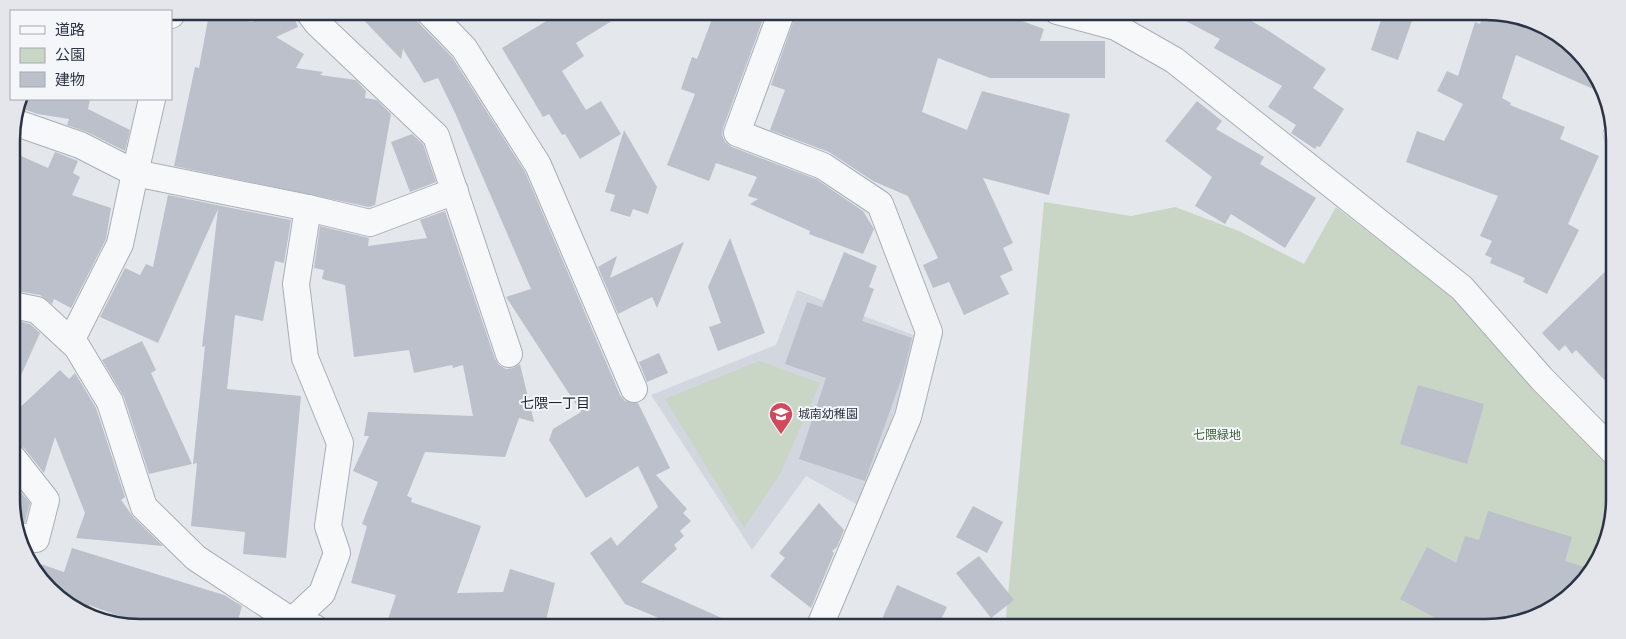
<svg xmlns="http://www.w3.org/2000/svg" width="1626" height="639" viewBox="0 0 1626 639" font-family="'Public Sans','Noto Sans JP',sans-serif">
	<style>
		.built { fill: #d2d6de }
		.green { fill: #c9d6c5 }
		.building { fill: #bbc0ca }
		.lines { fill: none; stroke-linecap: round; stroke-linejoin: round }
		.lane-casing { stroke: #a9aeb7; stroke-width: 15 }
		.street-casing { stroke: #a9aeb7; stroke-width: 28 }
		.lane { stroke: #f7f8fa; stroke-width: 14 }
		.street { stroke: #f7f8fa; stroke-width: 26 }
		.labels { text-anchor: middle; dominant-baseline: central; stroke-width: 4; stroke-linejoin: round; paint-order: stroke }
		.poi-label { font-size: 12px; fill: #2b3445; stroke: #f4f6f9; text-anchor: start }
		.park-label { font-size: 12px; fill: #3f6138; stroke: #f4f6f9 }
		.neighbourhood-label { font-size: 14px; fill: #1d2536; stroke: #f4f6f9 }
		.rim { fill: none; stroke: #2b3445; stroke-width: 2.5 }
	</style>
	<rect width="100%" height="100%" fill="#e4e7ec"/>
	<polygon class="built" points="797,290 921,338 860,506 806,476 752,550 651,395 776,345"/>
	<g class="green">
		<polygon points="1044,202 1131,216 1175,207 1239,231 1304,264 1336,207 1448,294 1615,454 1615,499 1608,541 1564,601 1494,627 1005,628"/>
		<polygon points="759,361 820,383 780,474 744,528 665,399"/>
	</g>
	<g class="building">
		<polygon points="248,11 291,11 298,27 276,37 304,54 296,68 323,72 320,75 356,80 366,91 365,98 377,100 391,114 375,205 369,207 174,166 195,67 199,68 209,14 253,22"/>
		<polygon points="355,11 413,11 417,21 452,57 525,172 620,395 625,401 638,403 670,468 656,475 687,509 683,513 691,521 680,531 684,536 674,545 677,549 641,582 744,628 683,628 625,604 590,553 611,537 617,546 658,507 638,466 586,498 549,440 553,429 581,412 506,297 531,289 456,115 438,78 424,83 403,49 401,59"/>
		<polygon points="563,11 628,11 576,43 584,56 562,71 586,110 601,101 621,134 580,159 565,134 562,135 549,114 543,117 502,48"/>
		<polygon points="715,11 766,11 723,128 722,135 725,142 732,147 816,179 863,211 874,229 863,254 809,234 810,231 750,204 758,199 748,196 757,177 716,163 709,181 667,165 695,94 681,89 692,57 697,59"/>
		<polygon points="797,11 995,11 1044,29 1040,41 1105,41 1105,78 990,78 938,58 922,112 967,130 982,91 1070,114 1049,195 983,178 1013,243 1003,248 1013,270 1000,276 1009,294 964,315 949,282 933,288 923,265 938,258 908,196 873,181 829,152 770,130 785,90 771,85"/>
		<polygon points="1167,11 1234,11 1269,31 1326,69 1313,88 1344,109 1320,147 1317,146 1315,149 1291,133 1296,125 1268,107 1282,86 1214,48 1220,39"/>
		<polygon points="1384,11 1403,11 1414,15 1398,60 1371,50"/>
		<polygon points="1484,11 1528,18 1583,55 1600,92 1516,55 1502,98 1511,103 1510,105 1565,127 1560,139 1599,156 1568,224 1579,230 1547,294 1523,282 1525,278 1490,263 1492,258 1485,255 1492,241 1480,236 1498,196 1406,162 1417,131 1444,141 1463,104 1437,91 1447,71 1458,76 1475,22 1480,24"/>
		<polygon points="24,99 90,99 88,109 130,130 125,151 87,132 67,125 69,119 38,114 23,109"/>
		<polygon points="1197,101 1222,121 1216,129 1264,157 1260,164 1316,198 1285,248 1231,214 1225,224 1195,206 1212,177 1165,141"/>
		<polygon points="624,130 657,187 648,214 633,209 630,217 610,211 615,195 605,192"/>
		<polygon points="412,134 423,144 436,182 410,192 391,142"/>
		<polygon points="12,152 48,168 55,152 78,161 73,173 80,177 72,195 111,208 106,239 71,308 54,299 52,304 40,295 12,290"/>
		<polygon points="168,195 291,220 284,263 275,261 263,321 235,315 227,389 301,396 286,558 243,554 245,532 191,526 197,463 193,464 205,346 202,347 218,209 158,343 100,317 125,268 140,275 146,264 153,267"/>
		<polygon points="445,211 495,359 499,365 506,369 513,368 520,364 534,422 519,418 505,457 425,452 407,496 412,498 411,502 481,526 457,593 503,592 510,569 555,583 544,628 385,628 396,595 351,583 367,526 362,524 378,482 353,471 369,436 364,436 368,412 473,416 463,365 453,368 452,365 414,373 409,350 354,357 345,285 322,279 324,270 314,268 320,226 369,238 368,246 427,238 420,220"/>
		<polygon points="730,238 765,333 718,351 709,327 721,323 708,287"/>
		<polygon points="684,242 657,308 652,297 618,314 598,267 617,256 610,278"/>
		<polygon points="844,252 877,266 869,287 874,289 862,321 912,338 903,374 865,481 799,459 826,378 785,364 807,302 822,307"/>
		<polygon points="1614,263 1614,390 1576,350 1572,354 1565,345 1559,351 1542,333"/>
		<polygon points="13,320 30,324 40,333 13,393"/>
		<polygon points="142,341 156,370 151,373 192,464 149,474 124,397 102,360"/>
		<polygon points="659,353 668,373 647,382 639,362"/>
		<polygon points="60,370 69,379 75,373 96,408 125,497 121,500 134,518 163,546 76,538 85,513 55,437 44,473 24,448 13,443 13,414"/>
		<polygon points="1418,385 1484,404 1467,464 1400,444"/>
		<polygon points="13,483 30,503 25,522 14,523"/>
		<polygon points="819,503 844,530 837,547 832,551 834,553 811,608 770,576 785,558 779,553"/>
		<polygon points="973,506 1003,522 987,553 956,537"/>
		<polygon points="1488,511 1572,537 1565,561 1588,568 1564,601 1494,627 1454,628 1400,599 1427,547 1456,563 1465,536 1479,540"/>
		<polygon points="72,548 224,595 242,606 236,628 152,628 89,605 86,613 43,584 32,561 64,572"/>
		<polygon points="979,556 1014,600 991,618 956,573"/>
		<polygon points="897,585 947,607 937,628 878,628"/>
	</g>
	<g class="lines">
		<g class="lane-casing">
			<polyline id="lane" points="1614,127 1610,134 1614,145"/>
		</g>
		<g class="street-casing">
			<g id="street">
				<polyline points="308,11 317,23 436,136 509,354"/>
				<polyline points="428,11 464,48 538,165 634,389"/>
				<polyline points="782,11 737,133 823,166 880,204 929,332 908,417 819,628"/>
				<polyline points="1057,11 1116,27 1174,60 1462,288 1542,379 1615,453"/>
				<polyline points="171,15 172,11"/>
				<polyline points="14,122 80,145 135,173 152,99"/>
				<polyline points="308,208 370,223 455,191"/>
				<polyline points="12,305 37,310 77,347 110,402 144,507 196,558 292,621 315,628"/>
				<polyline points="71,341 120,244 135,173 308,208 296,284 305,358 340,443 328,526 337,553 322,593 292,621"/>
				<polyline points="13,458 46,500 36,539 20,536"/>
			</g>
		</g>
		<use href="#lane" class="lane"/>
		<use href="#street" class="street"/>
	</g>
	<defs>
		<g id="school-pin" transform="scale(1.25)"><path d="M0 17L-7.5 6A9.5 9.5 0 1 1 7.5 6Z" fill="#d1495b" stroke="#f4f6f9"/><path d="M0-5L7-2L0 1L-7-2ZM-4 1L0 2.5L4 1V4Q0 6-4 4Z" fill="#fff"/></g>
	</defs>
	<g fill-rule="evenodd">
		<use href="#school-pin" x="781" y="414"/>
	</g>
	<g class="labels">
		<g class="poi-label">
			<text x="798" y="414">城南幼稚園</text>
		</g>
		<g class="park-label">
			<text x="1217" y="435">七隈緑地</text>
		</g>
		<g class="neighbourhood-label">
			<text x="555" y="403">七隈一丁目</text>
		</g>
	</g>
	<path d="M0 0H1626V639H0ZM140 20H1486A120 120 0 0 1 1606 140V499A120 120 0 0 1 1486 619H140A120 120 0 0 1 20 499V140A120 120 0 0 1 140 20Z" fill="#e4e6eb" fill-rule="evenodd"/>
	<path class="rim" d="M140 20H1486A120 120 0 0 1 1606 140V499A120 120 0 0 1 1486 619H140A120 120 0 0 1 20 499V140A120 120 0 0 1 140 20Z"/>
	<rect x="10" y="10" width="162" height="90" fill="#f4f6f9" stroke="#a4a8b1"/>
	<rect x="20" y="26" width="25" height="8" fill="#f7f8fa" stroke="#a4a8b1"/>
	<text x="55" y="35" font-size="15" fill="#2b3445">道路</text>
	<rect x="20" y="48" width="25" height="15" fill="#c9d6c5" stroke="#a4a8b1"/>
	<text x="55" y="60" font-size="15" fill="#2b3445">公園</text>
	<rect x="20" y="72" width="25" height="15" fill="#bbc0ca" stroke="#a4a8b1"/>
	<text x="55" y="85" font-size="15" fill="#2b3445">建物</text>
</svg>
